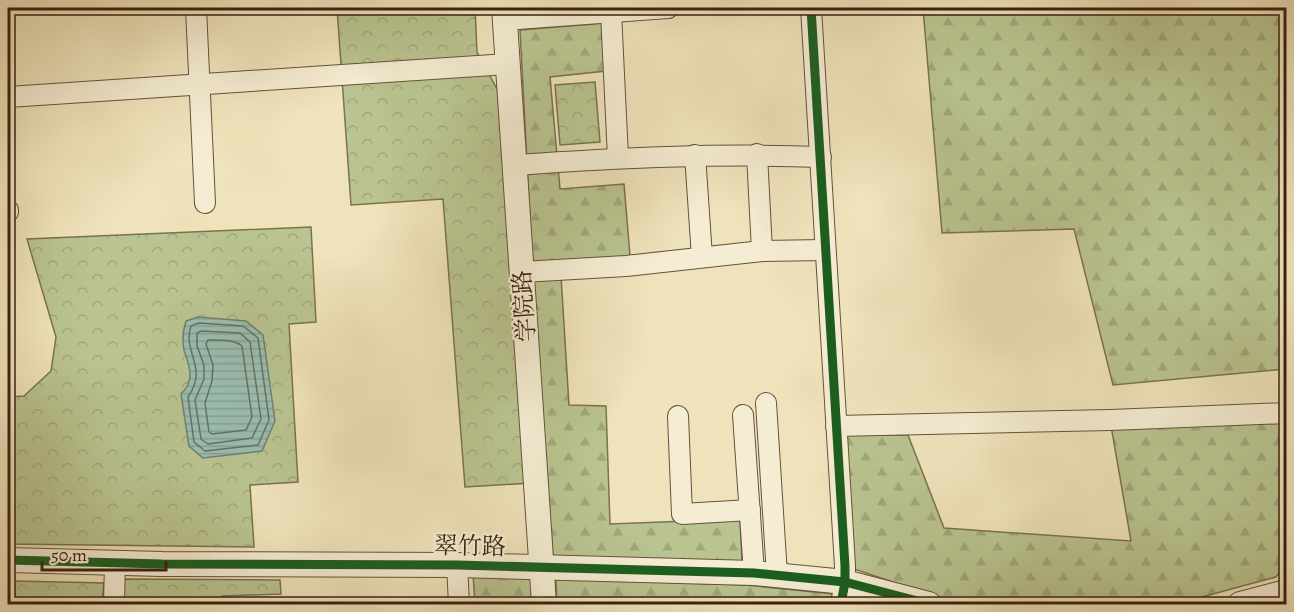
<svg xmlns="http://www.w3.org/2000/svg" width="1294" height="612" viewBox="0 0 1294 612" font-family="Alegreya,'Noto Serif SC',serif">
	<style>
		.forest { fill: url(#forest-firs); stroke: #7a7250; stroke-width: 1.5 }
		.park { fill: url(#park-crowns); stroke: #7a7250; stroke-width: 1.5 }
		.water { fill: url(#water-rules); stroke: #747f71; stroke-width: 1.5 }
		.lines { fill: none; stroke-linecap: round; stroke-linejoin: round }
		.shore { stroke: #6a6f60; stroke-width: 1.5 }
		.minor-casing { stroke: #67513a; stroke-width: 22 }
		.tertiary-casing { stroke: #67513a; stroke-width: 26 }
		.minor { stroke: #f5edd3; stroke-width: 20 }
		.tertiary { stroke: #f5edd3; stroke-width: 24 }
		.cycleway-casing { stroke: #f5edd3; stroke-width: 13 }
		.cycleway { stroke: #1b5e20; stroke-width: 9 }
		.labels { text-anchor: middle; dominant-baseline: central; stroke-width: 4.5; stroke-linejoin: round; paint-order: stroke }
		.street-label { font-size: 24px; fill: #3a200f; stroke: #f5edd3 }
	</style>
	<defs>
		<pattern id="forest-firs" width="22" height="20" patternUnits="userSpaceOnUse" patternTransform="scale(1.5)"><rect width="22" height="20" fill="#b9c490"/><path d="M5 1l3.5 6h-7zM16 11l3.5 6h-7z" fill="#a0a87b"/></pattern>
		<pattern id="park-crowns" width="20" height="18" patternUnits="userSpaceOnUse" patternTransform="scale(1.5)"><rect width="20" height="18" fill="#b9c490"/><path d="M2 6a3 3 0 1 1 6 0M12 15a3 3 0 1 1 6 0" fill="none" stroke="#a0a87b"/></pattern>
		<pattern id="water-rules" width="6" height="5" patternUnits="userSpaceOnUse" patternTransform="scale(1.5)"><rect width="6" height="5" fill="#9abeb2"/><path d="M0 2.5h6" fill="none" stroke="#85a398"/></pattern>
	</defs>
	<rect width="100%" height="100%" fill="#efe3bb"/>
	<filter id="stains"><feTurbulence type="fractalNoise" baseFrequency=".00333" numOctaves="4"/><feColorMatrix values="0 0 0 0 .2 0 0 0 0 .09 0 0 0 0 .02 0 0 0 .5 -.17"/></filter>
	<radialGradient id="worn" r=".72"><stop offset=".6" stop-color="#630" stop-opacity="0"/><stop offset="1" stop-color="#630" stop-opacity=".3"/></radialGradient>
	<g class="forest">
		<polygon points="923,8 1286,8 1286,369 1113,385 1074,229 942,233"/>
		<polygon points="604,23 606,71 550,77 560,189 624,184 630,256 560,260 569,405 606,406 610,524 740,519 742,562 553,558 534,296 520,30"/>
		<polygon points="1285,413 1286,564 1276,577 1176,604 959,604 845,566 838,435 908,435 944,528 1131,541 1110,420"/>
		<polygon points="473,573 536,575 537,604 475,604"/>
		<polygon points="556,579 746,585 834,594 833,604 557,604"/>
	</g>
	<g class="park">
		<polygon points="337,8 475,8 477,52 504,102 531,483 465,487 443,199 351,205"/>
		<polygon points="595,82 600,142 560,145 555,85"/>
		<polygon points="311,227 316,322 289,324 298,482 250,485 254,547 8,544 8,397 24,396 51,371 56,337 27,239"/>
		<polygon points="121,579 280,580 281,594 222,596 222,604 119,604"/>
		<polygon points="14,581 104,583 102,604 16,604"/>
	</g>
	<path class="water" d="M198,317L246,321L263,335L275,421L262,451L203,458L189,446L181,394C196,380 189,366 184,350C182,341 183,331 186,321Z"/>
	<g class="lines">
		<g class="shore">
			<path d="M199,323L243,326L258,338L269,420L258,445L205,451L194,442L188,397C209,367 182,353 191,326Z"/>
			<polygon points="201,331 240,333 250,342 261,419 252,438 208,444 201,439 195,400 204,379 204,365 197,346 197,333"/>
			<path d="M208,340C219,340 233,339 242,346L252,417L246,430L212,434L209,432L205,403L212,381L213,365L206,344Z"/>
		</g>
		<g class="minor-casing">
			<g id="minor">
				<polyline points="196,8 205,203"/>
				<polyline points="811,8 845,566 845,582 841,604"/>
				<polyline points="611,12 618,158"/>
				<polyline points="505,20 668,8"/>
				<polyline points="8,97 508,64"/>
				<polyline points="757,154 762,251"/>
				<polyline points="695,155 702,257"/>
				<path d="M515,165C617,158 718,153 821,157"/>
				<polyline points="8,210 8,212"/>
				<polyline points="522,272 626,266 762,251 825,250"/>
				<polyline points="766,403 777,575"/>
				<polyline points="743,415 754,573"/>
				<polyline points="678,416 682,514 750,510"/>
				<polyline points="836,426 1110,420 1286,413"/>
				<polyline points="457,565 459,604"/>
				<polyline points="114,604 115,562"/>
			</g>
		</g>
		<g class="tertiary-casing">
			<g id="tertiary">
				<polyline points="504,8 544,604"/>
				<polyline points="8,560 162,564 457,565 754,573 845,582 929,604"/>
				<polyline points="1240,604 1286,592"/>
			</g>
		</g>
		<use href="#minor" class="minor"/>
		<use href="#tertiary" class="tertiary"/>
		<g class="cycleway-casing">
			<g id="cycleway">
				<polyline points="811,8 845,566 845,582 841,604"/>
				<polyline points="8,560 162,564 457,565 754,573 845,582 929,604"/>
			</g>
		</g>
		<use href="#cycleway" class="cycleway"/>
	</g>
	<g class="labels">
		<g class="street-label">
			<text transform="translate(524 306) rotate(-94)">学院路</text>
			<text transform="translate(470 546) rotate(1)">翠竹路</text>
		</g>
	</g>
	<rect width="1294" height="612" fill="none" stroke="#efe3bb" stroke-width="30"/>
	<rect x="9" y="9" width="1276" height="594" fill="none" stroke="#3a200f" stroke-width="3"/>
	<rect x="15" y="15" width="1264" height="582" fill="none" stroke="#3a200f" stroke-width="1.5"/>
	<path d="M42 561v9h124v-9" fill="none" stroke="#3a200f" stroke-width="3"/>
	<text x="51" y="561" font-size="18" fill="#3a200f" stroke="#f5edd3" stroke-width="4.5" paint-order="stroke">50 m</text>
	<rect width="100%" height="100%" filter="url(#stains)"/>
	<rect width="100%" height="100%" fill="url(#worn)"/>
</svg>
